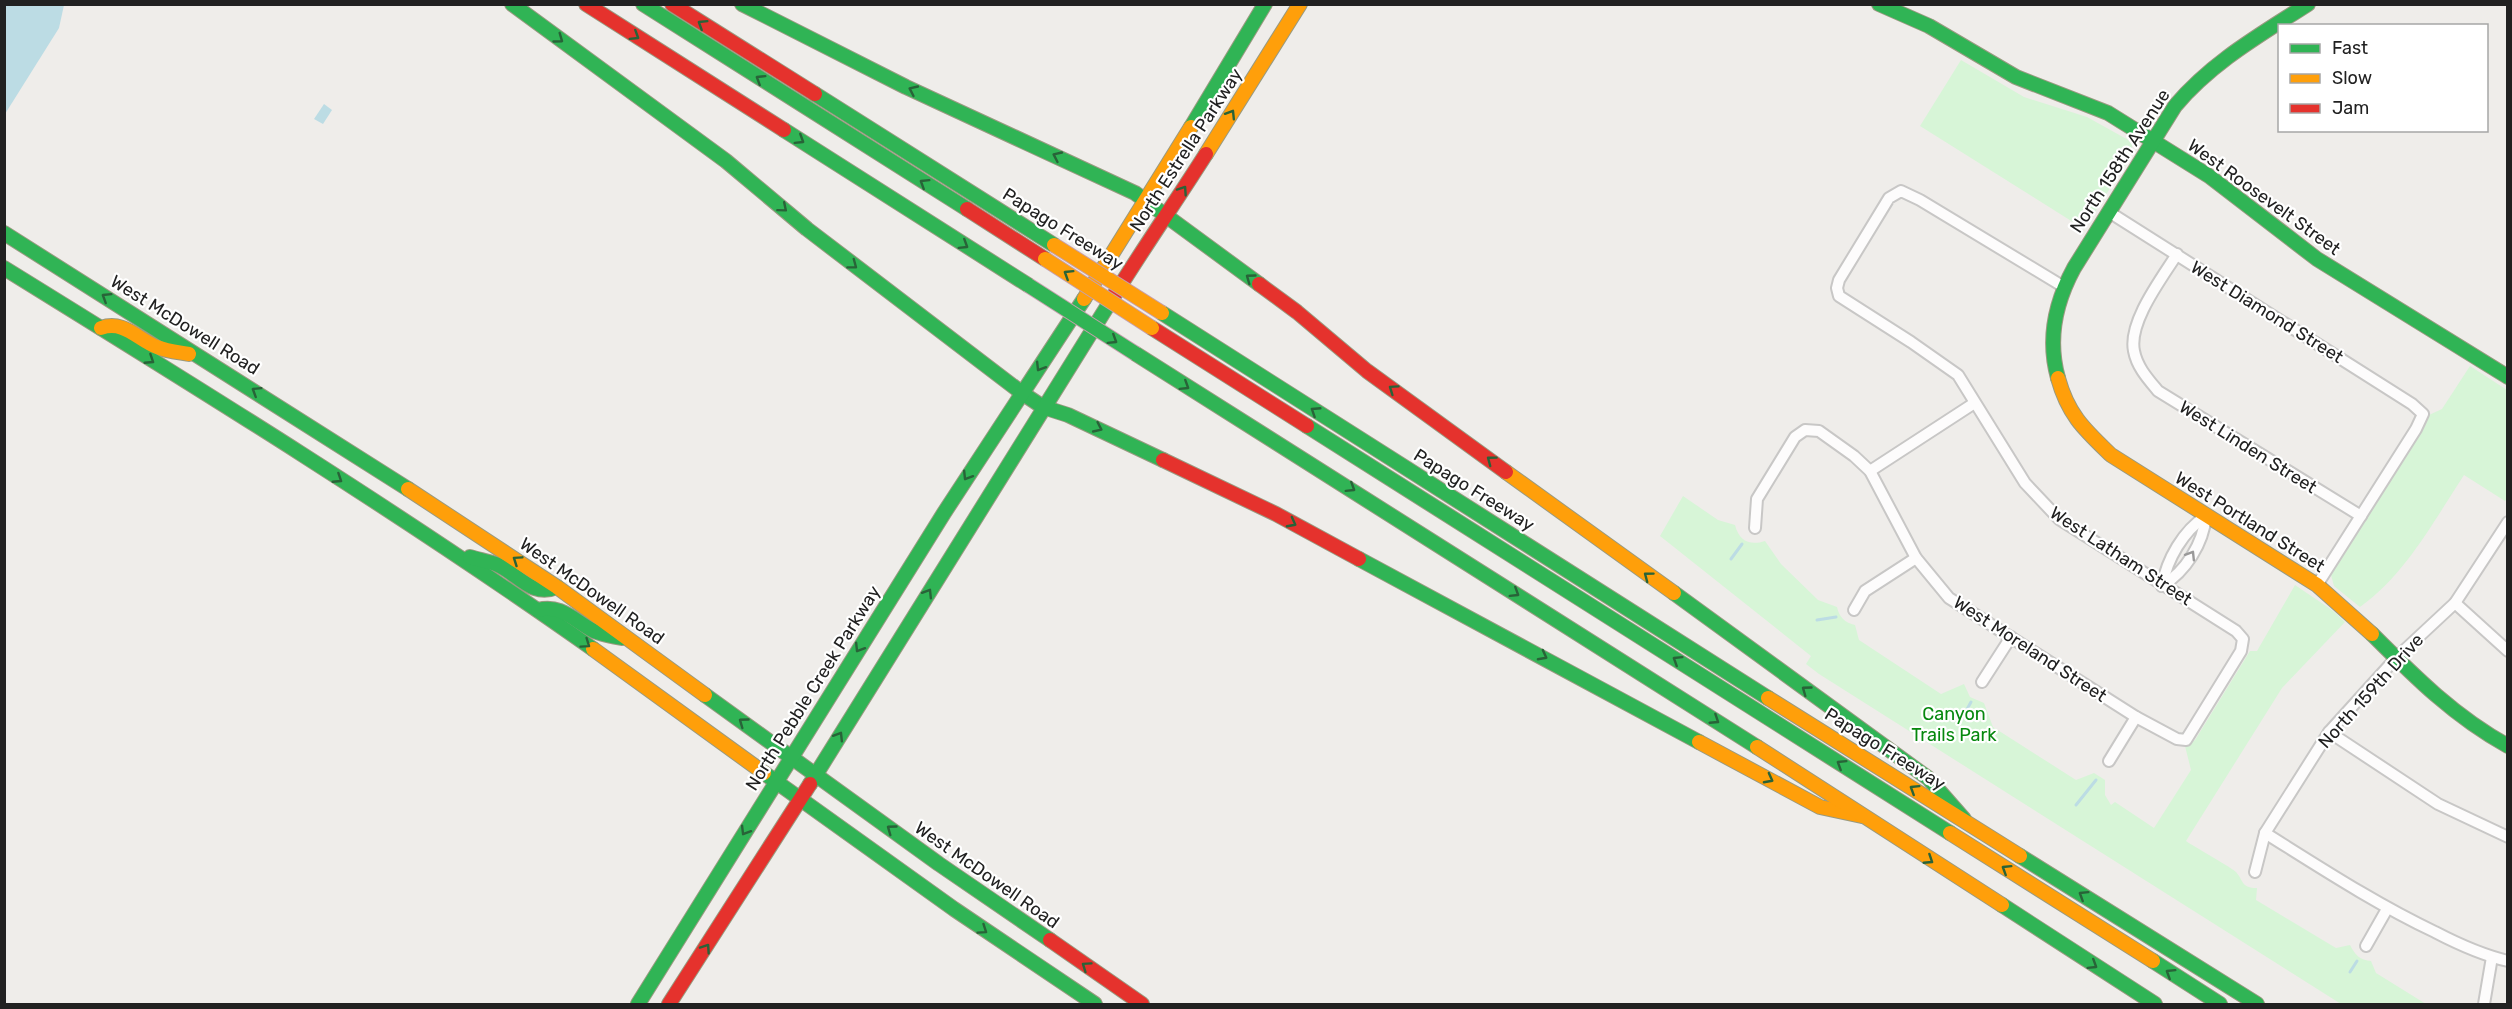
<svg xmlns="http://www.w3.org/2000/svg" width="2512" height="1009" viewBox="0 0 2512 1009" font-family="Rubik,sans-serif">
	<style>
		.park { fill: #d7f5d7 }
		.water { fill: #bcdce4 }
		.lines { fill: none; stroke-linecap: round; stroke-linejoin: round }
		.stream { stroke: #bcdce4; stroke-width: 3 }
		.street-casing { stroke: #c8c7c6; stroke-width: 14 }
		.fast-casing { stroke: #999a80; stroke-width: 16 }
		.slow-casing { stroke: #999a80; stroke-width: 16 }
		.jam-casing { stroke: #999a80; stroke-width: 16 }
		.street { stroke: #fdfcfc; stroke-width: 10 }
		.fast { stroke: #30b455; stroke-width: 14 }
		.slow { stroke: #ff9f0a; stroke-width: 14 }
		.jam { stroke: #e5322d; stroke-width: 14 }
		.fast-bridge-casing { stroke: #c69fac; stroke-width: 16; stroke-linecap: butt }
		.slow-bridge-casing { stroke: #c69fac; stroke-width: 16; stroke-linecap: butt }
		.fast-bridge { stroke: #30b455; stroke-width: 14 }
		.slow-bridge { stroke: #ff9f0a; stroke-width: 14 }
		.oneway { stroke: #286338 }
		.oneway2 { stroke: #9a9999 }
		.labels { text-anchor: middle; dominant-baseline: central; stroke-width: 4.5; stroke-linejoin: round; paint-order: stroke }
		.street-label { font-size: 18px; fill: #212121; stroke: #fff }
		.park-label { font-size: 18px; fill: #06880e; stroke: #fff }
	</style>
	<rect width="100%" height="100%" fill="#efedea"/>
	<g class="park">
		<polygon points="1961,60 2024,97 2087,117 2132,142 2132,154 2084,229 1920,126"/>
		<path d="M2470,366L2507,390V499L2505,501L2464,475C2433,522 2406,574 2360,607L2334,586L2331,575L2425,426L2429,415L2442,409Z"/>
		<path d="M1683,496L1718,520L1735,525C1739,541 1750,546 1765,541L1781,564L1818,600L1837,607C1839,617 1845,623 1855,625L1859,640L1941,694L1964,684L1970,697L1984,703L1993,727L2076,780L2094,773L2105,780V795L2111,805L2115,802L2154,828L2191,770L2185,746L2195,740L2250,651H2257L2295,585L2332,610L2345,622L2282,688L2186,841C2193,846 2234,869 2236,872C2244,881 2241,888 2257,888L2256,900L2336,948L2350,945C2355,955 2360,960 2371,961L2376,973L2426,1004H2341L1819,674L1806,664L1811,656L1660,536Z"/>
	</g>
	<g class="water">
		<polygon points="5,4 64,5 59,28 5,114"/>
		<polygon points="324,104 332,110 323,124 314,119"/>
	</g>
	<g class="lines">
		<g class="stream">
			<polyline points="1731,559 1742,544"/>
			<polyline points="1817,620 1836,617"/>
			<polyline points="1961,720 1971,702"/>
			<polyline points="2076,805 2096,780"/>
			<polyline points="2350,972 2357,961"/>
		</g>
		<g class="street-casing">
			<g id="street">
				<polyline points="2109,212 2412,404 2423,414 2416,429 2317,585"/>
				<path d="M2177,254C2162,278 2128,322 2134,351C2137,367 2148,379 2158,391L2361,516"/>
				<polyline points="1870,471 1973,404"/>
				<polyline points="1755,528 1757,499 1795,437 1805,430 1819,431 1854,456 1870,471 1916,558 1949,598 2136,717 2177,739 2186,740 2241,651 2243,639 2236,631 2059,519 2025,483 1958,375 1911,342 1839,296 1837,288 1839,280 1889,198 1901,191 1920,200 2064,287"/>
				<path d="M2162,586C2186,571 2203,544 2206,516"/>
				<path d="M2162,586C2167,559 2183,531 2206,516"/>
				<polyline points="2455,603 2508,651"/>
				<polyline points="1854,610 1865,591 1916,558"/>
				<polyline points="1982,682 2011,637"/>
				<polyline points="2329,732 2438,804 2508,837"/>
				<polyline points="2109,761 2136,717"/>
				<path d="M2265,833C2321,868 2376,904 2435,932C2458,944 2482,955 2508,961"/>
				<polyline points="2255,872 2265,833 2329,732 2396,658 2455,603 2508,522"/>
				<polyline points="2366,946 2387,909"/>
				<polyline points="2484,1004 2492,957"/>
			</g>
		</g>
		<g class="fast-casing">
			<g id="fast">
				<polyline points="512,4 726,161 807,229 1022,393 1043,407 1068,415 1163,460"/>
				<polyline points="643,4 967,209"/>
				<polyline points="742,4 906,87 1135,193 1259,284"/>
				<polyline points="1879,4 1929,26 2016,77 2108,113 2209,176 2317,259 2508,377"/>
				<polyline points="815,94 1054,245"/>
				<polyline points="1191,127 1265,4"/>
				<polyline points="784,130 1028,285"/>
				<polyline points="4,233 408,489"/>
				<path d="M4,268C203,391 402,514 593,649"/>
				<polyline points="1162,313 1768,698"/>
				<polyline points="1136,354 1757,747"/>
				<path d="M2058,378C2047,339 2055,303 2074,268L2175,106C2212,62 2260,35 2308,4"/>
				<polyline points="1307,426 1950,833"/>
				<path d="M470,557C479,560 489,561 498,565C518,574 532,598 557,587"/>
				<polyline points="1359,559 1699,742"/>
				<polyline points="1674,593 1928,778 1964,819"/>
				<path d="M538,610C562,604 574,621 594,631C603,635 613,636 622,638"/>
				<path d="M2372,634C2415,677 2455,717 2508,746"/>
				<polyline points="705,695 939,864 1050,940"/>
				<polyline points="764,773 954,909 1095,1004"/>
				<polyline points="810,784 1115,294"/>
				<polyline points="2020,856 2257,1004"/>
				<polyline points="2002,905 2155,1004"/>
				<polyline points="2153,961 2220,1004"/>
				<polyline points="638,1004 944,513 1084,299"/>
			</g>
		</g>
		<g class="slow-casing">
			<g id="slow">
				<polyline points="1206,154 1300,4"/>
				<polyline points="1084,299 1191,127"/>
				<path d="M101,328C124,320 137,339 157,347C167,351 178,352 189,354"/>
				<path d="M2058,378C2068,415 2085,430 2111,455L2317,585L2372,634"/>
				<polyline points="1506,472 1674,593"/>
				<polyline points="408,489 557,587 705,695"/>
				<polyline points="593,649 764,773"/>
				<polyline points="1768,698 2020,856"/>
				<polyline points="1699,742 1820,807 1862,816"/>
				<polyline points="1757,747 2002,905"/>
				<polyline points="1950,833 2153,961"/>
			</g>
		</g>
		<g class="jam-casing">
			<g id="jam">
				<polyline points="586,4 784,130"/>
				<polyline points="672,4 815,94"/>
				<polyline points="967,209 1045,259"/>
				<polyline points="1259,284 1297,312 1367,371 1506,472"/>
				<path d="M1115,294C1145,246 1176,201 1206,154"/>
				<polyline points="1152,328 1307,426"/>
				<polyline points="1163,460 1276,514 1359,559"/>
				<polyline points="1050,940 1142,1004"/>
				<polyline points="669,1004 810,784"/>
			</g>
		</g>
		<use href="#street" class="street"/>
		<use href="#fast" class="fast"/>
		<use href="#slow" class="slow"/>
		<use href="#jam" class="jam"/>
		<g class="fast-bridge-casing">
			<polyline id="fast-bridge" points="1028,285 1136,354"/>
		</g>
		<g class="slow-bridge-casing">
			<g id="slow-bridge">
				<polyline points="1054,245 1162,313"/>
				<polyline points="1045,259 1152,328"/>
			</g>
		</g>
		<use href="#fast-bridge" class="fast-bridge"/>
		<use href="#slow-bridge" class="slow-bridge"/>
	</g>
	<defs><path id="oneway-chevron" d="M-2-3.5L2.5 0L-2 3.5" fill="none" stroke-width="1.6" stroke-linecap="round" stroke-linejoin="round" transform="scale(1.5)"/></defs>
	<g class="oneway">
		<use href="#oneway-chevron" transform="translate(702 24) rotate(-148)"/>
		<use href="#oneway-chevron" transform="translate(635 36) rotate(32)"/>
		<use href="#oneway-chevron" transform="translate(559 39) rotate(36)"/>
		<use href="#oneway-chevron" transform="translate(760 79) rotate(-148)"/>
		<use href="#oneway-chevron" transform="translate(913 90) rotate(-155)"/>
		<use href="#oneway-chevron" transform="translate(1231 114) rotate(-58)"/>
		<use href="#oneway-chevron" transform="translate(800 140) rotate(32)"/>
		<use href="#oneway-chevron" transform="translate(1057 156) rotate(-155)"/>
		<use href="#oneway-chevron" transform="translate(924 183) rotate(-148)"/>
		<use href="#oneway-chevron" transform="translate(1183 190) rotate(-56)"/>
		<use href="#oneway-chevron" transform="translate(783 208) rotate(40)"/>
		<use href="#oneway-chevron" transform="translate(964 245) rotate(32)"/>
		<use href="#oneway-chevron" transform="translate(853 265) rotate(37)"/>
		<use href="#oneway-chevron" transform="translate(1068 274) rotate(-148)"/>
		<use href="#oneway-chevron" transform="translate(1250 278) rotate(-144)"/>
		<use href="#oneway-chevron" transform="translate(106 297) rotate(-148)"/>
		<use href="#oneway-chevron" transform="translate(1113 340) rotate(32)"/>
		<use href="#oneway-chevron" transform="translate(150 360) rotate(33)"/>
		<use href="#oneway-chevron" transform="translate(1040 367) rotate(122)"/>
		<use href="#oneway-chevron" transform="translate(1185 386) rotate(32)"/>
		<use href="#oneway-chevron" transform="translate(1393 389) rotate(-145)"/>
		<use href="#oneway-chevron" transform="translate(256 391) rotate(-148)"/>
		<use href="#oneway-chevron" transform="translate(1315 411) rotate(-147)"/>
		<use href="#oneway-chevron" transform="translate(1098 428) rotate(25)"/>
		<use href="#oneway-chevron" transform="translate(1491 460) rotate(-143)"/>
		<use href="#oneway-chevron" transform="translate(967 476) rotate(122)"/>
		<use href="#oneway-chevron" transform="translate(338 479) rotate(33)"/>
		<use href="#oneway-chevron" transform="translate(1351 488) rotate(32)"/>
		<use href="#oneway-chevron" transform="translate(1292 523) rotate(28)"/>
		<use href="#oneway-chevron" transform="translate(517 560) rotate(-146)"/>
		<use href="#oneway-chevron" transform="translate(1648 576) rotate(-143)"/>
		<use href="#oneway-chevron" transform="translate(928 593) rotate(-58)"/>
		<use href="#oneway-chevron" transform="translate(1515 593) rotate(32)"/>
		<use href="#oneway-chevron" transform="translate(586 644) rotate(35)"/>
		<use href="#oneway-chevron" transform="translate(859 648) rotate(122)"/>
		<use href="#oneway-chevron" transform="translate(1543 656) rotate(28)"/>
		<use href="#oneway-chevron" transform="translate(1677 660) rotate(-148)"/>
		<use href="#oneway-chevron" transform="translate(1806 690) rotate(-144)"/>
		<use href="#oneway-chevron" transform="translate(1715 720) rotate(33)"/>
		<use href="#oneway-chevron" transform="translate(743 722) rotate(-144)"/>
		<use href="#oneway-chevron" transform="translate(839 736) rotate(-58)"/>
		<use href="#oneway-chevron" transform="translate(1841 764) rotate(-148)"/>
		<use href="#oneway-chevron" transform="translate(1769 779) rotate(28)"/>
		<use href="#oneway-chevron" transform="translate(1914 789) rotate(-148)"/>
		<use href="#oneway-chevron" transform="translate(891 829) rotate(-144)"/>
		<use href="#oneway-chevron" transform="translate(745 831) rotate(121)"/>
		<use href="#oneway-chevron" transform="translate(1929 860) rotate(33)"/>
		<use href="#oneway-chevron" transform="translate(2006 869) rotate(-148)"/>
		<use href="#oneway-chevron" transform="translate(2083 895) rotate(-148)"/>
		<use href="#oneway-chevron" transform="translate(983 930) rotate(34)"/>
		<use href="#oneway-chevron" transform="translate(706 948) rotate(-56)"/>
		<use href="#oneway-chevron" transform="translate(2093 965) rotate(32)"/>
		<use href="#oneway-chevron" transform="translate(1086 966) rotate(-145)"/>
		<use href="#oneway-chevron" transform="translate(2170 973) rotate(-148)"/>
	</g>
	<use class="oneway2" href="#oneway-chevron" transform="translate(2191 555) rotate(-58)"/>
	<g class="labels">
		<g class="street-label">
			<text transform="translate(1186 150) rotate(-57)">North Estrella Parkway</text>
			<text transform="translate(2120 161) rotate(-57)">North 158th Avenue</text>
			<text transform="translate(2264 197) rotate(36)">West Roosevelt Street</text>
			<text transform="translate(1063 229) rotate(32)">Papago Freeway</text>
			<text transform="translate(2267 312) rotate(32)">West Diamond Street</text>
			<text transform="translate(185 325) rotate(32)">West McDowell Road</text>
			<text transform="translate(2248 447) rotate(32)">West Linden Street</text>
			<text transform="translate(1474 490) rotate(32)">Papago Freeway</text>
			<text transform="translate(2250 522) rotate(32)">West Portland Street</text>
			<text transform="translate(2121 556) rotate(33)">West Latham Street</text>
			<text transform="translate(592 591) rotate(35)">West McDowell Road</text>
			<text transform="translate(2030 649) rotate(33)">West Moreland Street</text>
			<text transform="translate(813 688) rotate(-58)">North Pebble Creek Parkway</text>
			<text transform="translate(2371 691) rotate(-48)">North 159th Drive</text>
			<text transform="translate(1885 749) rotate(32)">Papago Freeway</text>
			<text transform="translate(987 875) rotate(35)">West McDowell Road</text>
		</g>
		<g class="park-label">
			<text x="1954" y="714">Canyon<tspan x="1954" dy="21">Trails Park</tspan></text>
		</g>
	</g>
	<rect width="2512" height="1009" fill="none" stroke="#212121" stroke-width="12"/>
	<rect x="2278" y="24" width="210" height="108" fill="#ffffff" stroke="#a6a6a6" stroke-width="1.5"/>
	<rect x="2290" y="44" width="30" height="9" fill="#30b455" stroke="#a6a6a6" stroke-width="1.5"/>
	<text x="2332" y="54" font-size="18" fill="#212121">Fast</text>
	<rect x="2290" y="74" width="30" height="9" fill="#ff9f0a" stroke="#a6a6a6" stroke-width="1.5"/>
	<text x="2332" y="84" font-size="18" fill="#212121">Slow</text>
	<rect x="2290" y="104" width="30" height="9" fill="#e5322d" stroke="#a6a6a6" stroke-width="1.5"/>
	<text x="2332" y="114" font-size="18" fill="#212121">Jam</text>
</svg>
